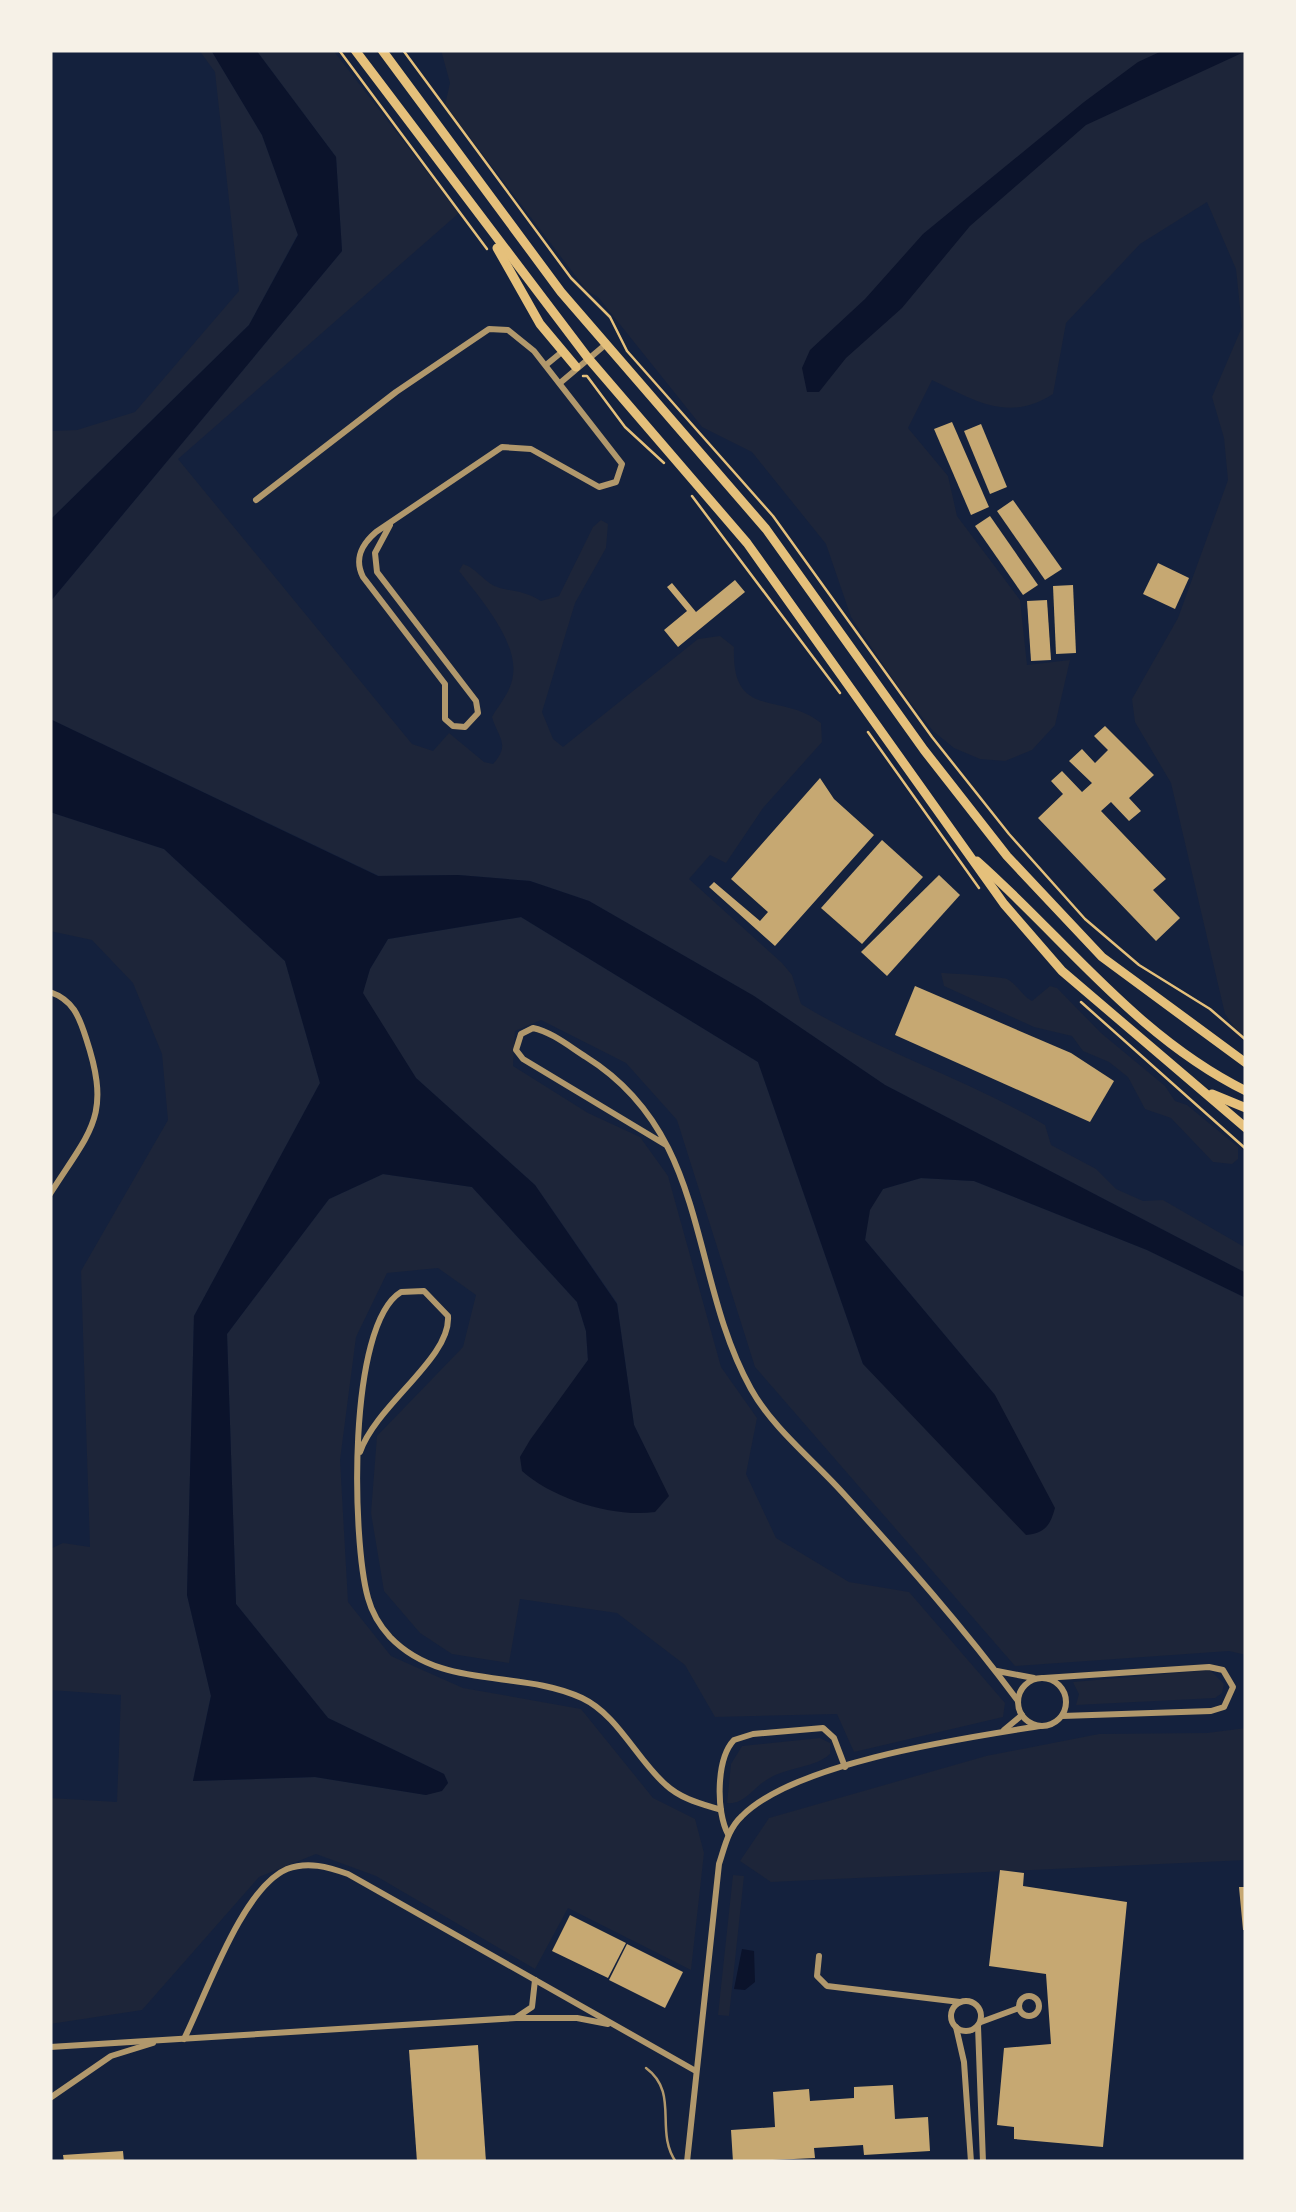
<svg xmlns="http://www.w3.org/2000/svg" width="1296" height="2212" viewBox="0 0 1296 2212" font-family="Poppins,sans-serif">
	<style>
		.green { fill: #1d2539 }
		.water { fill: #0b132b }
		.building { fill: #c6a872 }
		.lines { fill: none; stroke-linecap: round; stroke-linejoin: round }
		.path { stroke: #e5c07b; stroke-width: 2.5 }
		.service { stroke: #b1986c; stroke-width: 2.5 }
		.minor { stroke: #b1986c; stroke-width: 6 }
		.primary { stroke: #e5c07b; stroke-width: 9 }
	</style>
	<rect width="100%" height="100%" fill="#14213d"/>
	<g class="green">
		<polygon points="199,50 211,50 262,135 298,234 249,325 50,520 50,431 77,430 135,412 239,291 215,72"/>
		<path d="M256,50H333L459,213L178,459L412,744L433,751L449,733L484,762L493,764C511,744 498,738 492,717C500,703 511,692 513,675C518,641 479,597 459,571L463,564C477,568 485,584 500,588C516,592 525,591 541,601L559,596L593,527L601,520L608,524L606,548L575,603L542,712L553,739L563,747L698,639L720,636L734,647C731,721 781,691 821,723L822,742L763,808L726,863L710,855L689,879L782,963L792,975L801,1004C879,1052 967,1079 1045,1125L1051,1145L1096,1169L1116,1189L1143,1201L1163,1200L1246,1248V1273L885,1085L754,996L589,901L530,881L458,875L379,876L50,719V602L342,251L336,157Z"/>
		<path d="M441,50H1246V1036L1240,1035L1225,1014L1171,783L1135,722L1132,699L1178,618L1228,480L1224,438L1212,397L1242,327L1236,269L1207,202L1140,244L1066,323L1053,394C1008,423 974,400 932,380L908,428L948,476L957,516L1020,600L1027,665L1070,660L1055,725L1032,750L1005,761L980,759L954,748L933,731L899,688L851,617L826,544L752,452L702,427L598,297L587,291L445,105L450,83Z"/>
		<polygon points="50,812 164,849 285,961 320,1083 194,1316 187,1595 211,1695 193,1781 315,1777 426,1795 448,1783 444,1774 328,1718 236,1604 227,1334 329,1199 383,1174 472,1187 577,1302 586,1331 588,1360 520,1457 668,1496 634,1425 617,1303 535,1185 416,1078 362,993 370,969 388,939 521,917 758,1062 863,1364 995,1395 865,1240 869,1210 883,1189 921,1178 974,1181 1147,1250 1246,1298 1246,1655 1229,1651 1015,1666 755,1367 677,1120 626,1063 541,1020 515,1031 513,1066 588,1113 640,1137 668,1176 721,1367 757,1418 746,1474 776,1538 849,1582 909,1592 1005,1703 1003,1717 854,1752 837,1714 715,1717 685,1665 617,1613 520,1599 509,1663 452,1654 420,1633 384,1591 371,1513 377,1436 463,1347 476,1295 438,1268 387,1273 356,1337 340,1460 348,1602 391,1656 463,1688 581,1709 653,1798 695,1819 704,1853 691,1970 568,1908 535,1969 376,1876 316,1854 259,1877 142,2010 50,2024 50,1798 117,1802 121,1695 50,1690 50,1549 63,1543 90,1547 81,1271 168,1120 162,1054 133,983 92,940 50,931"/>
		<path d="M941,973C950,973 1003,977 1007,979C1018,985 1022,996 1032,1001L1050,986L1057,988L1101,1033L1165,1086L1175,1101L1187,1105L1238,1147V1159L1232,1164L1213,1162L1171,1118L1145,1109L1128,1077L1109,1062L1083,1051L1072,1036L1034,1027L944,986Z"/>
		<polygon points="1210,1670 1224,1684 1222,1693 1215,1698 1076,1705 1079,1694 1073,1682"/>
		<polygon points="1246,1728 1246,1860 771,1882 740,1861 769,1818 986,1756 1099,1734 1207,1733"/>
		<path d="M820,1738L830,1743V1754C815,1768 787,1767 768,1779C754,1787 743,1806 727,1803L731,1764L742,1746Z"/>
		<polygon points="733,1875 744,1876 729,2016 718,2015"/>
	</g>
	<g class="water">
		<polygon points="211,50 256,50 336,157 342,251 50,602 50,520 249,325 298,235 262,135"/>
		<polygon points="1164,50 1246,50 1246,56 1242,53 1086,125 970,226 902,308 846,358 819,392 807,392 802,368 810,350 865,299 923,234 1084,102 1138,62"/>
		<path d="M50,719L378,876L458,875L530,881L589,901L754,996L885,1085L1246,1273V1298L1147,1250L974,1181L921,1178L883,1189L870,1210L865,1240L995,1395L1055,1508C1050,1526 1045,1533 1026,1535L863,1364L758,1062L521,917L388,939L370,969L363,993L416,1078L535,1185L617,1304L634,1425L669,1496L655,1512C614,1518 553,1499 522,1471L520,1457L530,1440L588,1360L586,1331L577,1302L472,1187L383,1174L329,1199L227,1334L236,1604L328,1718L444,1774L448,1783L442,1791L426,1795L315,1777L193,1781L211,1696L187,1595L194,1316L320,1083L285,961L164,849L50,812Z"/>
		<polygon points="742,1949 754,1951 755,1982 745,1990 734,1989"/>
	</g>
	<g class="building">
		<polygon points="952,422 989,507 971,515 934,429"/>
		<polygon points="981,424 1007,487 990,494 964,431"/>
		<polygon points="1013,500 1062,569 1045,580 997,511"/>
		<polygon points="990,516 1038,585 1023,595 975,526"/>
		<polygon points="1158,563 1189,578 1175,609 1143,594"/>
		<polygon points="735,580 745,592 678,647 664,630 687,611 667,587 672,583 696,612"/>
		<polygon points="1073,585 1076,653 1056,654 1053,586"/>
		<polygon points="1047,600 1051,660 1031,661 1027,601"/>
		<polygon points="1105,726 1154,775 1129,798 1141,811 1129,821 1111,802 1101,811 1166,879 1153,890 1180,918 1156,941 1038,818 1063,794 1051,781 1062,771 1082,792 1092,783 1069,761 1082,749 1095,763 1108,750 1094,736"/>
		<polygon points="820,778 834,799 874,835 775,946 709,887 714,882 760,921 768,912 731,879"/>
		<polygon points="882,840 923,877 862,944 821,908"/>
		<polygon points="939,875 960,895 887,976 861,952"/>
		<polygon points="915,986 1071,1053 1114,1081 1090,1122 895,1035"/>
		<polygon points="1000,1870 1024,1873 1023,1886 1127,1902 1103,2147 1014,2139 1014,2127 997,2125 1004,2048 1051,2044 1046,1974 989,1966"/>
		<polygon points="1239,1887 1246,1887 1246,1930 1243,1930"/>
		<polygon points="570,1915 626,1943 608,1978 552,1951"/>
		<polygon points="627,1944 683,1972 665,2008 609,1980"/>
		<polygon points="478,2045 486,2162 417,2162 409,2050"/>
		<polygon points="893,2085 895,2119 928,2117 930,2151 864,2155 863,2145 814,2148 815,2158 733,2162 731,2130 775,2127 773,2092 809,2089 810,2101 854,2098 854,2087"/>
		<polygon points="123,2151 124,2162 64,2162 63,2155"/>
	</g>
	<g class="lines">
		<g class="path">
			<polyline points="339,50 487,249"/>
			<polyline points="403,50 571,278 610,317 627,351 773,516 932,737 1009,834 1085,919 1139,965 1210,1009 1246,1040"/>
			<polyline points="583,376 587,376 625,427 664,463"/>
			<polyline points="692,496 840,693"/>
			<polyline points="868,732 979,888"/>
			<polyline points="1081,1002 1246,1149"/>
		</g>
		<path class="service" d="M646,2068C680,2093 654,2131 676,2162"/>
		<g class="minor">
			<polyline points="546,365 563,351"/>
			<polyline points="560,383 605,345"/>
			<path d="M256,500L396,392L489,329L508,330L534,351L622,464L616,482L599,487L531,449L502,447L376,532C361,545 354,559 363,577L445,684V719L453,726L465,727L478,713L476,701L377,572L375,553L390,525"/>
			<path d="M50,992C73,1000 79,1016 86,1038C112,1117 91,1129 50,1194"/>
			<path d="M666,1145L523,1059L516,1050L521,1034L533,1028C552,1032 570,1047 586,1057C711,1135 688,1276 751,1389C772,1427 812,1459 842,1492C903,1559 964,1628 1018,1701"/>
			<path d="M360,1452C377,1404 451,1358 448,1316L424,1291L401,1292C347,1325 352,1541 368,1598C372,1613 380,1626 390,1637C442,1691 520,1669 582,1698C618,1715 637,1760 666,1785C681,1799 702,1804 721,1810"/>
			<polyline points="997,1671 1034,1678"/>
			<polyline points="1044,1678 1209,1667 1223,1670 1233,1687 1224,1707 1211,1711 1062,1716"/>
			<circle cx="1042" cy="1702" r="24"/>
			<polyline points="1004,1730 1022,1715"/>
			<path d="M728,1834C716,1812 716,1759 734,1740L753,1734L823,1728L834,1738L845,1767"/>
			<polyline points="819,1956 817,1976 827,1986 960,2002"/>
			<circle cx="1029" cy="2006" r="10"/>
			<circle cx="966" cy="2016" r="15"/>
			<polyline points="517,2017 532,2007 535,1980"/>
			<polyline points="981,2022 1019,2008"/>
			<polyline points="978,2026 983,2162"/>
			<polyline points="956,2027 964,2062 971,2162"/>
			<path d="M184,2039C206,1995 242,1888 287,1869C308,1861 328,1867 348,1874L694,2070"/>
			<polyline points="50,2047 516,2018 577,2018 608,2024"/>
			<polyline points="50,2098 111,2056 153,2043"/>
			<path d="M687,2162L719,1864C725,1846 728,1829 742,1816C796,1762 964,1738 1040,1726"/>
		</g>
		<g class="primary">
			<polyline points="355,50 588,358 747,543 1004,904 1062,971 1246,1128"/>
			<polyline points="382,50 561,292 766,529 924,750 1007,856 1102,957 1246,1063"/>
			<polyline points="497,248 540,324 576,367"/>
			<path d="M977,861C1066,940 1137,1037 1246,1091"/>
			<polyline points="1212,1094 1246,1108"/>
		</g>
	</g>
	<rect width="1296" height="2212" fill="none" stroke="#f6f1e7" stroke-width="105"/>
</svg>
